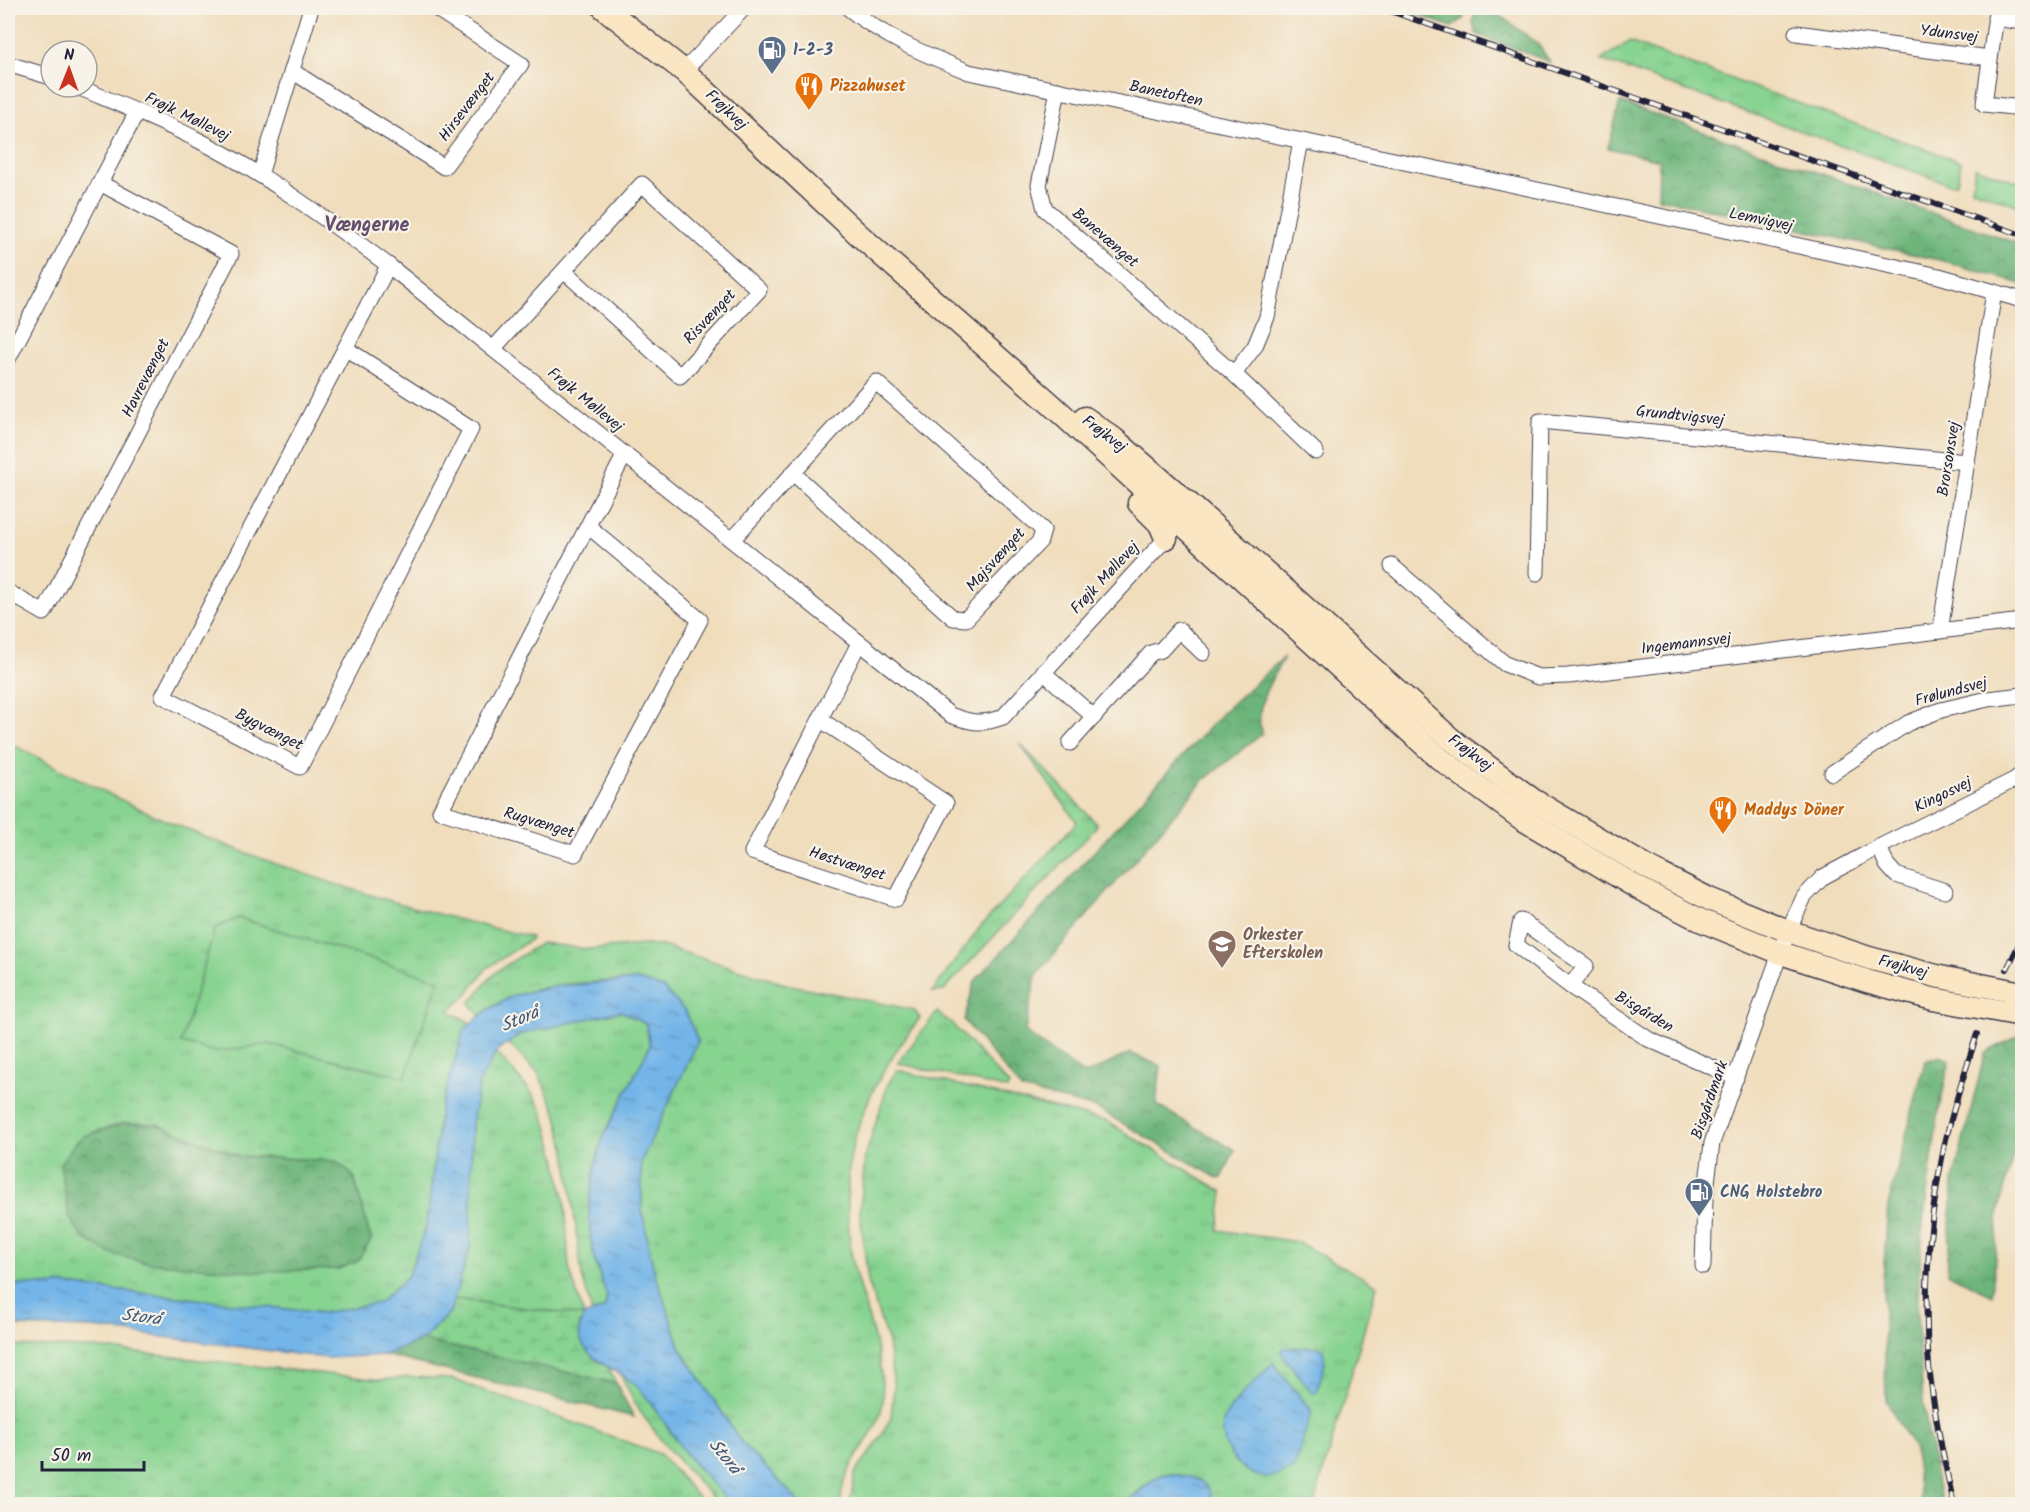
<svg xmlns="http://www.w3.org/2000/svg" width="2030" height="1512" viewBox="0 0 2030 1512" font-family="Kalam,sans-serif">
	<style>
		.grass { fill: url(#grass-tufts); stroke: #547a66; stroke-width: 1.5; fill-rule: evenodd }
		.forest { fill: url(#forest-crowns); stroke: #486c5a; stroke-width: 1.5 }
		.wetland { fill: url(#wetland-marsh); stroke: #547a66; stroke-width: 1.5 }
		.garden { fill: #87d390; stroke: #547a66; stroke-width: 1.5 }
		.water { fill: url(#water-ripples); stroke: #4a6c92; stroke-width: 1.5 }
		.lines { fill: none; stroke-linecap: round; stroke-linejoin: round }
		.street-casing { stroke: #413e4e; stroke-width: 17 }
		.secondary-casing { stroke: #413e4e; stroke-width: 25 }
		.street { stroke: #fff; stroke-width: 15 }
		.secondary { stroke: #fbe6c4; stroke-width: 22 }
		.rail-casing { stroke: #22223b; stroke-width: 6 }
		.rail { stroke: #f7f3e8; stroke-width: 4; stroke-dasharray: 11; stroke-linecap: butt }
		.labels { text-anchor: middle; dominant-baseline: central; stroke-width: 4.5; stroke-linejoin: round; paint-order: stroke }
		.street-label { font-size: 16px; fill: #22223b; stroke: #f7f3e8 }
		.service-label { font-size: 16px; font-weight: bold; fill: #4e5e75; stroke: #f7f3e8; text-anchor: start }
		.food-label { font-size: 16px; font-weight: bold; fill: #c56008; stroke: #f7f3e8; text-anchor: start }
		.education-label { font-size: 16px; font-weight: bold; fill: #785e54; stroke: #f7f3e8; text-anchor: start }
		.water-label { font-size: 18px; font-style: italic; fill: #3e5578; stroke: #f7f3e8 }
		.quarter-label { font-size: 20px; font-weight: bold; fill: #634e6b; stroke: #f7f3e8 }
	</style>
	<defs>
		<pattern id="grass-tufts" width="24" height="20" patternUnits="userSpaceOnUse" patternTransform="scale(1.5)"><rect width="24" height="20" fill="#87d390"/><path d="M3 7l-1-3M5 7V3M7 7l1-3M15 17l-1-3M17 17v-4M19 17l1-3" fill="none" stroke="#74b57d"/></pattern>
		<pattern id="forest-crowns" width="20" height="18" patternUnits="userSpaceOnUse" patternTransform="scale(1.5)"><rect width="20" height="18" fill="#6db57a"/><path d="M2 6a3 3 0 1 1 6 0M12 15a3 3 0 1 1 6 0" fill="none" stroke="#599365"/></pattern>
		<pattern id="wetland-marsh" width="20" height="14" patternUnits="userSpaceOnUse" patternTransform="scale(1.5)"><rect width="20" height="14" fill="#87d390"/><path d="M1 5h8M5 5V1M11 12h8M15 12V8" fill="none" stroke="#74b57d"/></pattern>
		<pattern id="water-ripples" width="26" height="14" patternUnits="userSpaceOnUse" patternTransform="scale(1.5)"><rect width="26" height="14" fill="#73b5e8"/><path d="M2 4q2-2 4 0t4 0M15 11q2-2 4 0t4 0" fill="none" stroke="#5e93bd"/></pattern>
	</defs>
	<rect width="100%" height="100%" fill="#f7f3e8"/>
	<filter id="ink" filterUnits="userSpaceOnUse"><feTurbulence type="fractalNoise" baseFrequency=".0167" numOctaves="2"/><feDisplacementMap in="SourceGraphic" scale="12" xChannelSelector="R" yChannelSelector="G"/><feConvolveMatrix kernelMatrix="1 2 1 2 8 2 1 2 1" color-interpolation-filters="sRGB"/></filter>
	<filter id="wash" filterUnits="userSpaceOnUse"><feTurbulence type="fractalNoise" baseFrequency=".008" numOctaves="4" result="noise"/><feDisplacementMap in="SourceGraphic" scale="24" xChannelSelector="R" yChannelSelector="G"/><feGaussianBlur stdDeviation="1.35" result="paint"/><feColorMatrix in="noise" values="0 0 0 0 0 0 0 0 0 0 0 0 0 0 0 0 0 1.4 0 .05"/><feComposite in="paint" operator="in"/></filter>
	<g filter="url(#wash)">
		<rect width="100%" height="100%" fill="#f0ddbc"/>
		<g class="grass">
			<polygon points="1629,42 1961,162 1957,183 1949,184 1601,60"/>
			<polygon points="1975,167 2022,183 2022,207 1972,189"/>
			<path d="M8,742C57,768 107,794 158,817C278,870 403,908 531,937V939L487,968L464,998L449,1011L471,1023L464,1031L440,1110L427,1224L408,1276L379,1303L323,1313L66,1285H8ZM239,918L439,981L405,1077L269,1044L215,928ZM124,1123L156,1124L239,1156L336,1161L354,1177L371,1240L74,1144L84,1136Z"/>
			<polygon points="1020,744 1096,823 1096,827 943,991 932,992 981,926 1077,822"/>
			<path d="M541,943L587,949L645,945L663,946L786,984L914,1010L920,1018C889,1057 861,1104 851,1154C847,1174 848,1194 848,1214C849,1233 850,1254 855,1272C865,1310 879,1344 882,1383C882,1388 884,1395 883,1401C878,1440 840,1462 841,1504H801L741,1442L681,1349L653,1268L642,1210L641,1162L698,1041L638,980C588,983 519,981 480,1016L470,1003L489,979L500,969Z"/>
			<polygon points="621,1011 646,1024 650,1046 604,1135 595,1165 590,1233 594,1258 607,1296 605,1308 592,1313 582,1276 566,1151 556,1112 538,1073 508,1043 521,1034"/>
			<polygon points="937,1012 952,1024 1009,1085 1007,1089 898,1063"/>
			<polygon points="496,1052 531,1092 542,1110 556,1157 565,1202 569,1268 584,1316 454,1299 470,1248 472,1123 479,1083"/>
			<path d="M897,1070L1106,1121L1223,1192L1218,1230L1297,1242L1377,1285L1314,1504H1212C1211,1496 1206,1486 1199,1481C1193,1477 1168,1472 1162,1475C1149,1482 1135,1494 1125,1504H852L851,1497L855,1473L875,1446L891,1418L894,1387L888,1343L868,1281L860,1212L865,1157L888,1084ZM1273,1364L1311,1410L1294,1468L1223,1430C1226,1403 1255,1383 1273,1364Z"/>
			<polygon points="8,1346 95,1348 381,1380 409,1377 452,1379 660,1454 704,1504 17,1504 8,1497"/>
			<polygon points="619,1371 641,1389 686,1454 731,1504 718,1504 664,1444 637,1407"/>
		</g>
		<g class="forest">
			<polygon points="1413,8 1466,8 1463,19 1452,27 1408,12"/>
			<polygon points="1476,8 1495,8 1498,14 1538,44 1550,62 1476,34 1473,23"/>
			<polygon points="1620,102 2022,245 2022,284 1948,262 1658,198 1659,160 1608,148"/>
			<path d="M1284,657C1271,681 1253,706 1262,734L1204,780L1036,975L1025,1032L1085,1075L1130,1053L1161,1066L1156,1105L1235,1150L1222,1178L1219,1179L1096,1108L1021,1089L964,1020L975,981L1224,711Z"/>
			<polygon points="2019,1035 2022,1036 2022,1121 1999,1209 1992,1295 1947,1273 1953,1181 1985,1053"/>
			<polygon points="1940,1056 1950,1060 1939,1110 1923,1222 1917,1312 1923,1403 1938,1489 1943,1504 1921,1504 1914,1450 1886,1400 1883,1281 1888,1205 1925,1061"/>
			<polygon points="124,1123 156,1124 239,1156 336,1161 354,1177 371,1240 357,1262 338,1269 257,1272 143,1262 109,1253 83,1238 69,1217 60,1164 74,1144 84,1136"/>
			<polygon points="422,1340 616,1383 634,1417 384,1355"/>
		</g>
		<polygon class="wetland" points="454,1299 584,1316 580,1324 594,1358 609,1368 616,1383 422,1340 450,1312"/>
		<polygon class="garden" points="239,918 439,980 405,1077 269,1044 216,1052 181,1043 215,928"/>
		<g class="water">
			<path d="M638,980L663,988L685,1011L698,1041L641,1162L642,1210L653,1268L681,1349L741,1442L801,1504H731C716,1487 699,1471 685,1452C667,1429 654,1401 632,1382C617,1369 591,1362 582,1343C577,1335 580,1324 584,1316L605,1308L607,1296L594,1258L590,1233L589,1204L595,1165L604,1135L650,1046L646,1024L621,1011L521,1034L496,1052L479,1083L472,1123L470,1248L450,1312L422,1340L384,1355L327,1358L94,1328L8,1326V1285H66L323,1313L379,1303L408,1276L427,1224L440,1110L464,1030L486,1011L512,996L558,986Z"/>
			<polygon points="1318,1347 1323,1350 1325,1363 1317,1392 1313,1393 1284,1357 1281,1351 1284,1348"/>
			<path d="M1273,1363L1311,1410V1414L1294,1469C1285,1472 1276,1477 1267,1477C1241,1477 1217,1445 1224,1420C1229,1405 1261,1376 1273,1363Z"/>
			<path d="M1164,1474C1175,1474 1198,1476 1206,1486C1211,1491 1211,1498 1212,1504H1125L1156,1478Z"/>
		</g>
	</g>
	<g filter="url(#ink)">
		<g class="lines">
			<g class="street-casing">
				<g id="street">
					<path d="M848,8C885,38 924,54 969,72L1491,180L1939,276L2022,300"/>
					<polyline points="1997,8 1984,104 2022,108"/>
					<polyline points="1995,18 2022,22"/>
					<polyline points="1796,33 1990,58"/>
					<polyline points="8,64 51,77"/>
					<polyline points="292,71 444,167 521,64 435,8"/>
					<polyline points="684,71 744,8"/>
					<path d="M78,87C116,103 155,118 192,137C262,171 326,219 388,265L950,715C972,723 981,725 1003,717L1171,533"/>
					<polyline points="1058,90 1039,185 1045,209 1234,374 1255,346 1267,317 1301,141"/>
					<polyline points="260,175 311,8"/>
					<path d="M345,348L471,429L300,767L163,696C237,556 310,416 383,276L388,265"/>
					<polyline points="493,349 642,184 759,290 680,376 564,271"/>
					<polyline points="8,359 137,112"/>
					<polyline points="1234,374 1316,452"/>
					<polyline points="588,526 700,620 575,854 440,811 625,454"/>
					<polyline points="732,540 876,382 1043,530 1040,541 966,619 953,618 793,473"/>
					<polyline points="1392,566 1505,664 1538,677 1568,676 2022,621"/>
					<polyline points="1537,573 1540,421 1967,462"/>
					<polyline points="8,592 44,613 231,254 100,183"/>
					<polyline points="1940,631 1994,292"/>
					<polyline points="1043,672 1094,717"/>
					<polyline points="821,720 946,803 896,899 752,852 859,643"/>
					<polyline points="1070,743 1151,653 1161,650 1179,630 1203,653"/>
					<polyline points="1832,773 1908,723 1941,710 1988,699 2022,695"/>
					<polyline points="1879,847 1887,865 1896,875 1945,891"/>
					<polyline points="1570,986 1516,945 1521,921 1586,966 1570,986 1648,1039 1736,1078"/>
					<polyline points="1703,1266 1705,1198 1712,1143 1788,931 1804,897 1823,877 1879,847 2014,780 2022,774"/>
				</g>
			</g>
			<g class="secondary-casing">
				<g id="secondary">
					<polyline points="604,8 684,71 858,234 1053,406 1439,758 1521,818 1638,888 1700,920 1781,953 1870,982 1933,999 2022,1015"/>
					<polyline points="1085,418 1114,439 1195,509 1452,740 1533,800 1650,869 1709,899 1788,931 1869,958 1940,977 2022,993"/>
					<polyline points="1139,503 1160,524 1166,538"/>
				</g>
			</g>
			<use href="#street" class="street"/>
			<use href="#secondary" class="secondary"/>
			<g class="rail-casing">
				<g id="rail">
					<polyline points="1382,8 2022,235"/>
					<polyline points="2007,969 2022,938"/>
					<path d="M1954,1504C1943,1458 1934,1413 1929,1366C1923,1294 1929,1218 1944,1148C1952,1110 1965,1072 1977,1034"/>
				</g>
			</g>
			<use href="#rail" class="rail"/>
		</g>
	</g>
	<defs>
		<g id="fuel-pin" transform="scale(1.5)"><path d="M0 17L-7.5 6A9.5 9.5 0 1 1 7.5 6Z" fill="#5c6f8a" stroke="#f7f3e8"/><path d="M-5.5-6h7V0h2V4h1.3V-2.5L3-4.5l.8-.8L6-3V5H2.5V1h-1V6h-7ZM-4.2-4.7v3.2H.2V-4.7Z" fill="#fff"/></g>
		<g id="restaurant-pin" transform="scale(1.5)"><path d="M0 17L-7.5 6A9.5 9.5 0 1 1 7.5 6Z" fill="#e8710a" stroke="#f7f3e8"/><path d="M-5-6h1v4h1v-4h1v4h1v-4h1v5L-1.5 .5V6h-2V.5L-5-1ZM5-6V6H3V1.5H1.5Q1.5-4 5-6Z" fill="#fff"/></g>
		<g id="school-pin" transform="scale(1.5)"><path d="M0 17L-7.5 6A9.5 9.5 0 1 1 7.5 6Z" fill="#8d6e63" stroke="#f7f3e8"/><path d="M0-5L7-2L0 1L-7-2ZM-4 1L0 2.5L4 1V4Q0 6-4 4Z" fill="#fff"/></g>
	</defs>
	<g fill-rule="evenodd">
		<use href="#fuel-pin" x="772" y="50"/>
		<use href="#restaurant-pin" x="809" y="86"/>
		<use href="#restaurant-pin" x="1723" y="810"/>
		<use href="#school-pin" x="1222" y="944"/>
		<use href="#fuel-pin" x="1699" y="1192"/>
	</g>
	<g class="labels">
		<g class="street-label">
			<text transform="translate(1949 34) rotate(7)">Ydunsvej</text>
			<text transform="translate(1166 94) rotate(12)">Banetoften</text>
			<text transform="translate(467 107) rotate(-53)">Hirsevænget</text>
			<text transform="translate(726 110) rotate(43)">Frøjkvej</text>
			<text transform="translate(187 117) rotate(26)">Frøjk Møllevej</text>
			<text transform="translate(1761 220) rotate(12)">Lemvigvej</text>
			<text transform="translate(1105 238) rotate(41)">Banevænget</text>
			<text transform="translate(710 317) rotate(-47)">Risvænget</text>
			<text transform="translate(146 378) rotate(-63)">Havrevænget</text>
			<text transform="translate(585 400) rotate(39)">Frøjk Møllevej</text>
			<text transform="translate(1680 416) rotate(6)">Grundtvigsvej</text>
			<text transform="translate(1104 434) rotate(37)">Frøjkvej</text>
			<text transform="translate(1949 459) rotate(-81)">Brorsonsvej</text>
			<text transform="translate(996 560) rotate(-48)">Majsvænget</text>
			<text transform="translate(1105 578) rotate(-47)">Frøjk Møllevej</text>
			<text transform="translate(1686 644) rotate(-7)">Ingemannsvej</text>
			<text transform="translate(1951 692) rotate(-15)">Frølundsvej</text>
			<text transform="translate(269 730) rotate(27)">Bygvænget</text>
			<text transform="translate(1470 753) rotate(37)">Frøjkvej</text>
			<text transform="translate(1943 795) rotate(-26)">Kingosvej</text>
			<text transform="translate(539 823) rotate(17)">Rugvænget</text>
			<text transform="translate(847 864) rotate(18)">Høstvænget</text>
			<text transform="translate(1903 967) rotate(15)">Frøjkvej</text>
			<text transform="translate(1644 1012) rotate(31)">Bisgården</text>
			<text transform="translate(1710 1100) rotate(-71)">Bisgårdmark</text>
		</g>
		<g class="service-label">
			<text x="793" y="50">1-2-3</text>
			<text x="1720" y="1192">CNG Holstebro</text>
		</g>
		<g class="food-label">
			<text x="830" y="86">Pizzahuset</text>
			<text x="1744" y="810">Maddys Döner</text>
		</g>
		<g class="education-label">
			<text x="1243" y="935">Orkester<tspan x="1243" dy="18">Efterskolen</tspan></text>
		</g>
		<g class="water-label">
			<text transform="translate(520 1020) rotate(-23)">Storå</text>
			<text transform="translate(141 1318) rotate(7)">Storå</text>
			<text transform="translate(724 1457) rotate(51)">Storå</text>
		</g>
		<g class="quarter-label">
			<text x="367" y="226">Vængerne</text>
		</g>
	</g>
	<rect width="2030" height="1512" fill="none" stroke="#f7f3e8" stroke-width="30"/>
	<g transform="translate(69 69) rotate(1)"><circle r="28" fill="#f7f3e8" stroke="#a29fa3" stroke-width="1.5"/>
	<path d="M0-4.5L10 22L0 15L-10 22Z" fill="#c8321e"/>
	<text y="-9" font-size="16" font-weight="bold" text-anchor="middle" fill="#22223b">N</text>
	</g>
	<path d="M42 1461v9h102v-9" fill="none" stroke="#22223b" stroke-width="3"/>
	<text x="51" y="1461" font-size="18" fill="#22223b" stroke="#f7f3e8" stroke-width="4.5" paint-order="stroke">50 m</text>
</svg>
